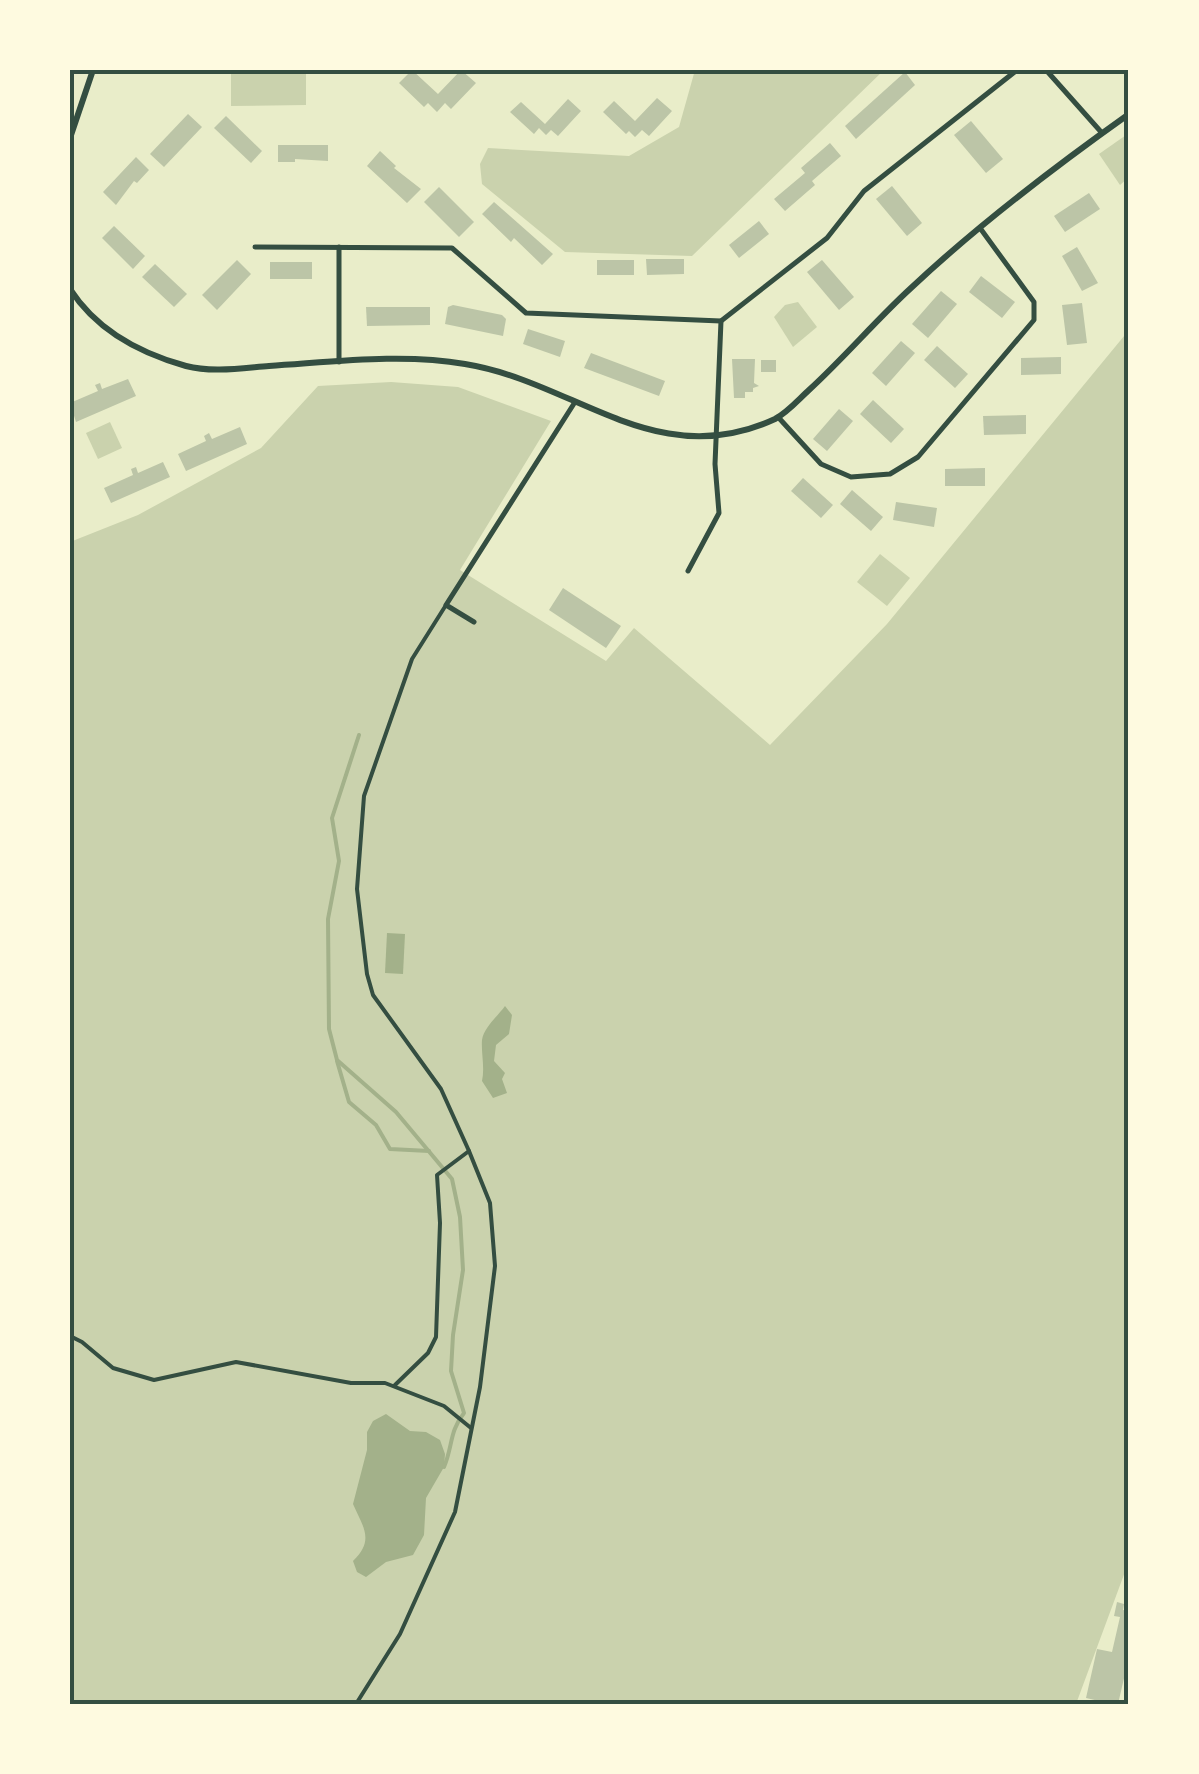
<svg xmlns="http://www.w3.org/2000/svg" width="1199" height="1774" viewBox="0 0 1199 1774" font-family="Figtree,sans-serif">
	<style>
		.green { fill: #cad2ad }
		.water { fill: #a3b18a }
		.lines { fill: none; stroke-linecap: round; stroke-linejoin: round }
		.stream { stroke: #a3b18a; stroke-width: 4 }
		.building { fill: #bcc5a7 }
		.pedestrian { stroke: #344e41; stroke-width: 4 }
		.minor { stroke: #344e41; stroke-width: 5 }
		.tertiary { stroke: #344e41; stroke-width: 6 }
		.neatline { fill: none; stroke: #344e41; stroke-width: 4 }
	</style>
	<rect width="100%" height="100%" fill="#e9edc9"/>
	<g class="green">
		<polygon points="231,70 306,70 306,105 231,106"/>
		<polygon points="695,70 884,70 692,256 565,252 482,184 480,164 488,148 629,156 679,127"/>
		<polygon points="1129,133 1129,177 1120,185 1099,154"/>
		<polygon points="798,302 817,327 793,347 774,317 785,305"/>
		<polygon points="1129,330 1129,1561 1076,1704 70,1704 70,542 138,515 261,448 318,386 391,382 458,387 551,421 460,570 606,661 634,628 770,745 887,624"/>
		<polygon points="110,422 122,448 98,459 86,433"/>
		<polygon points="880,554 910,578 887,606 857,582"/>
	</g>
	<g class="water">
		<polygon points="387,933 405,934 403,974 385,973"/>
		<path d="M505,1006L512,1015L509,1034L496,1045L494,1061L505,1073L502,1079L507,1093L493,1098L482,1081C485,1067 481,1053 482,1040C484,1027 498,1016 505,1006Z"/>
		<path d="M386,1414L410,1431L426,1432L440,1440L445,1454L444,1467L426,1498L424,1535L413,1555L386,1562L366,1577L357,1572L353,1561C375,1540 363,1527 353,1504L367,1450V1432L373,1421Z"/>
	</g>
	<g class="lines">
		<g class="stream">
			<path d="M359,735L332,818L339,861L328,919L329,1029L337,1060L396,1112L452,1179L460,1217L463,1270L453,1335L451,1371L464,1413C449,1432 453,1446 444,1467"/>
			<polyline points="337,1061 349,1102 376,1125 390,1149 429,1151"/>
		</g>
	</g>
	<g class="building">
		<polygon points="412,70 438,94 461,70 476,83 451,109 445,103 437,112 428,103 424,107 399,83"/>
		<polygon points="905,72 915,85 856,139 845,126"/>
		<polygon points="657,98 672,111 649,136 642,130 635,137 629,131 626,134 603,112 614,101 635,121"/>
		<polygon points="568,99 581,111 558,136 551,130 546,135 539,128 534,134 510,112 521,102 545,124"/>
		<polygon points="188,114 202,127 164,167 150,154"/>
		<polygon points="226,116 262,151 251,163 214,128"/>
		<polygon points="971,121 1003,159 986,173 954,135"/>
		<polygon points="830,143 841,156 812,181 815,185 785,211 774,199 805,173 801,168"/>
		<polygon points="278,145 328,145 328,161 295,159 295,162 278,162"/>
		<polygon points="380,151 396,166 394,168 421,189 407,203 367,166"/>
		<polygon points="136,157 149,170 137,183 134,181 116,205 103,192"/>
		<polygon points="892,186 922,223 907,236 876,199"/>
		<polygon points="439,187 474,222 459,237 424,202"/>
		<polygon points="1089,193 1100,209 1065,232 1054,216"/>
		<polygon points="494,202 553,254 542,265 514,238 511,242 482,214"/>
		<polygon points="759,221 769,234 739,258 729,245"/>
		<polygon points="114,226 145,256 133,269 102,238"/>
		<polygon points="1077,247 1098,283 1082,291 1062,256"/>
		<polygon points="646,259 684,259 684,274 647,275"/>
		<polygon points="237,260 251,274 217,310 202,295"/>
		<rect x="597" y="260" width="37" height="15"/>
		<polygon points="822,260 854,297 839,310 807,272"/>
		<rect x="270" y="262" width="42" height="17"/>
		<polygon points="155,264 187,294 174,307 142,277"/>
		<polygon points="981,276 1015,302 1002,318 969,292"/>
		<polygon points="941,291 957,304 928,338 912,324"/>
		<polygon points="1082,303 1087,343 1067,345 1062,305"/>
		<polygon points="453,305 502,315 506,319 503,336 445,324 448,307"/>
		<polygon points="366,307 430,307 430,325 367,326"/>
		<polygon points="528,329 565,341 560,357 523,344"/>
		<polygon points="901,341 915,353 886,386 872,373"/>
		<polygon points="937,346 968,374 955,388 924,360"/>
		<polygon points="591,353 665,381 659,396 584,368"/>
		<polygon points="1061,357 1061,374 1021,375 1021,358"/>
		<polygon points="732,359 755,359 754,383 759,386 753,388 753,392 745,392 745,398 734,398"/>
		<rect x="761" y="360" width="15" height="12"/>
		<polygon points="128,379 136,396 76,422 70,403 98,391 95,385 100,383 102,389"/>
		<polygon points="873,400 904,429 891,443 860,414"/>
		<polygon points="839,409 853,421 827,451 813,439"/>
		<polygon points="1026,415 1026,434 984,435 983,416"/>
		<polygon points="240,427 247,444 186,471 178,454 206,441 204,436 209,433 212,439"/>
		<polygon points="163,462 170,477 111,503 104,488 133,475 131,469 136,467 138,473"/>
		<polygon points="985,468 985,486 945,486 945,469"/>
		<polygon points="803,478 833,505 821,518 791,491"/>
		<polygon points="852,490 883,517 871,531 840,504"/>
		<polygon points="896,502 937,508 934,527 893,520"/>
		<polygon points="563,588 621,626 606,648 549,610"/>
		<polygon points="1117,1602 1124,1604 1123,1610 1129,1611 1129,1657 1118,1704 1098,1704 1099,1701 1086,1698 1097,1649 1112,1652 1120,1617 1114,1616"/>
	</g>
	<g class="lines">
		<g class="pedestrian">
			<polyline points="70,1336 82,1342 113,1368 154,1380 236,1362 351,1383 385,1383 444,1406 471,1428"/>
			<polyline points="395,1385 428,1353 436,1337 440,1223 437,1175 469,1151"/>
			<polyline points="356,1704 400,1634 455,1512 480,1387 495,1266 490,1203 469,1151 441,1089 373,995 367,974 357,889 364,796 412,659 446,605"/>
		</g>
		<g class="minor">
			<polyline points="1046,70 1102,133"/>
			<polyline points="255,247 452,248 526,313 721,321 827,238 864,191 1017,70"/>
			<polyline points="339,247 339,362"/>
			<polyline points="778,417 821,464 851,477 890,474 918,457 1034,320 1034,302 980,228"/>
			<polyline points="688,571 719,513 715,464 721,321"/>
			<polyline points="474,622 446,605 575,402"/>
		</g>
		<g class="tertiary">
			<polyline points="70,138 93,70"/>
			<path d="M70,289C97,331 139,353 186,366C212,373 243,368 269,366C333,362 402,353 465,364C576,382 656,474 775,419C788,412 799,399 809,390C845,357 876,320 911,288C979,224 1053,168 1129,114"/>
		</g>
	</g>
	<rect width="1199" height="1774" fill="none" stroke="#fefae0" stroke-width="145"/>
	<rect x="72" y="72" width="1054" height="1630" class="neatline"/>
</svg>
